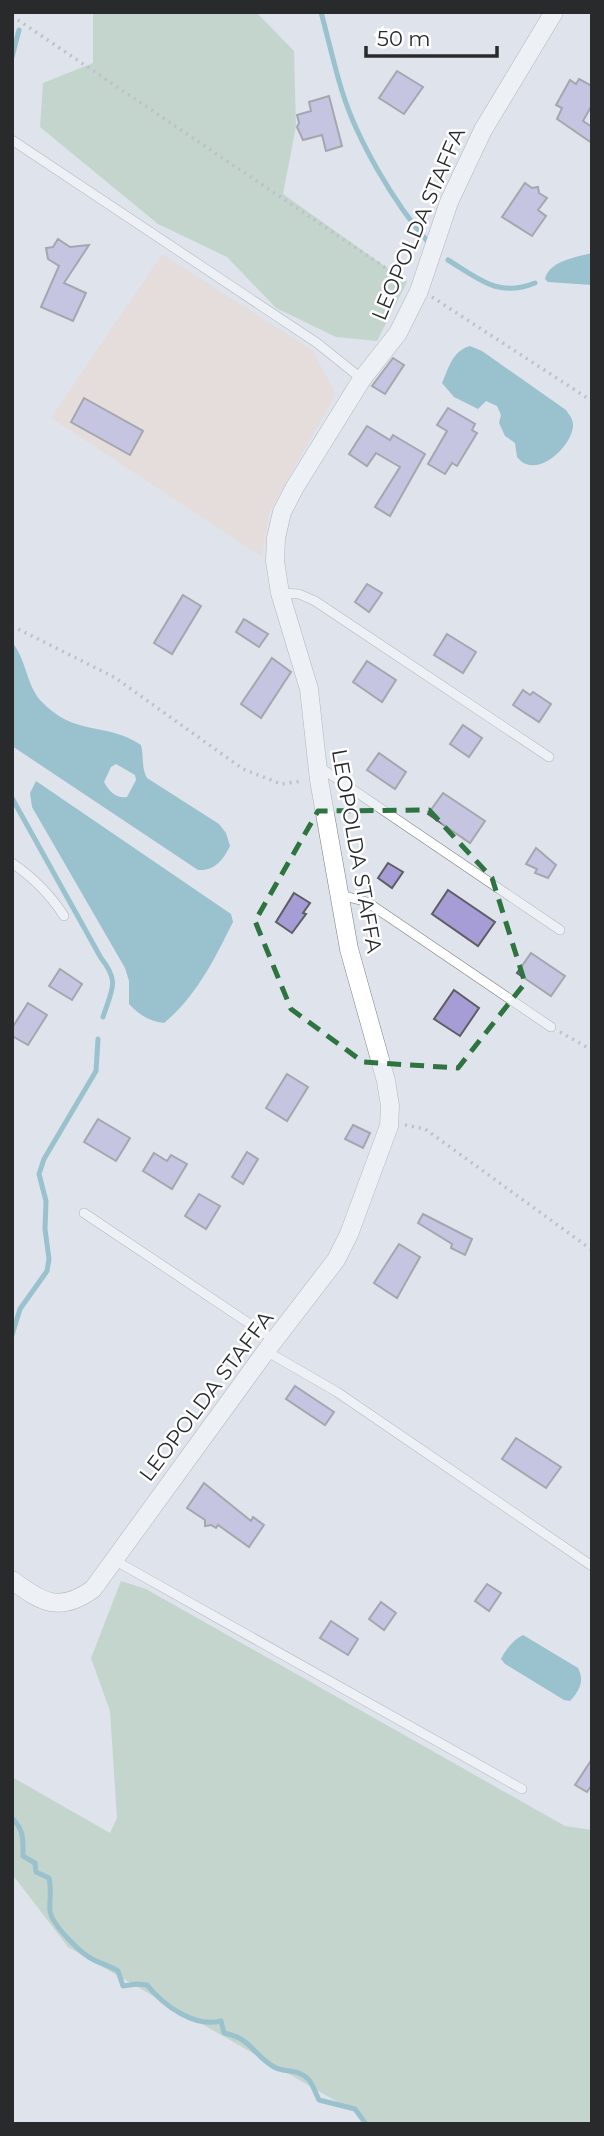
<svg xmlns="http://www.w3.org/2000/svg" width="604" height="2136" viewBox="0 0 604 2136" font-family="Montserrat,sans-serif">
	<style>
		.industrial { fill: #ebd4c9 }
		.green { fill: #a3c4a6 }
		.water { fill: #4898aa; fill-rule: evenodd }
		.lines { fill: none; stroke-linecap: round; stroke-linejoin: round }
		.stream { stroke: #4898aa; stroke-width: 5 }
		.building { fill: #a69dd6; stroke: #5e5d64; stroke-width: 2 }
		.lane-casing { stroke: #7e8188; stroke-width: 10 }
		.street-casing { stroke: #7e8188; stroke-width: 19 }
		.path { stroke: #94979c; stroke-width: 3.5; stroke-dasharray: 2 5; stroke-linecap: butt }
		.lane { stroke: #fff; stroke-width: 9 }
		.street { stroke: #fff; stroke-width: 18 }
		.marked { fill: none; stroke: #2d7440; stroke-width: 5; stroke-dasharray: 14 9; stroke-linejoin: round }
		.labels { text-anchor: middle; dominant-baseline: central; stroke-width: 5; stroke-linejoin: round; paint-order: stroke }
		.street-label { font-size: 21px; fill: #282a2c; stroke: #fff }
	</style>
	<rect width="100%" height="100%" fill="#dfe3eb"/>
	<polygon class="industrial" points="162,254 312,350 336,394 269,513 262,557 51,418"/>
	<g class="green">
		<polygon points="93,12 256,12 294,51 296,126 283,194 407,282 377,341 336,337 276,308 227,257 158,224 40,127 43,83 93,63"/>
		<polygon points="121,1581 146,1589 565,1826 592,1830 592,2124 369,2124 362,2116 68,1947 12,1874 12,1777 110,1833 117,1818 110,1711 91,1658"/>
	</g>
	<g class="water">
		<path d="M592,253V285L548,282L545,279C549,261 576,257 592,253Z"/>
		<path d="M470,346L482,351L566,410C569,415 573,418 573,425C573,443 545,472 526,464C522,463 520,460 517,457L515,443L505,436L499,423L501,415L497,406L486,401L478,409L454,397L442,383C449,368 452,351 470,346Z"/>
		<path d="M12,642C26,659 26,683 40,700C75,738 106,721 141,745C144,757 141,767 147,778L219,824L226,833L230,846C223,860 215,871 198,870L12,746ZM116,764L135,775L136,780L127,797C116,799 109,791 104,782L111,767Z"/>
		<path d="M36,781L231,914L233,922C215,958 196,997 164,1023C149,1021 139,1015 129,1004V981L125,968L32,807L30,793Z"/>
		<path d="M523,1635L578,1668C585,1681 579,1691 570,1701L564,1700L505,1664L501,1659C506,1649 513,1640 523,1635Z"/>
	</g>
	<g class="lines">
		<g class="stream">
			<path d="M321,12C328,38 334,65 342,91C357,140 394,203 428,242"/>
			<polyline points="12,57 19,30"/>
			<path d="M448,260C479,279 498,298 535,283"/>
			<path d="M12,798L101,958C120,982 112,989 103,1017"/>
			<polyline points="12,1335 20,1309 47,1271 49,1259 45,1229 46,1201 39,1174 44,1159 96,1071 98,1039"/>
			<path d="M12,1818C24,1830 23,1839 23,1856L35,1863L36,1872L49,1878C52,1890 49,1899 50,1911C52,1925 81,1954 94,1960C102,1964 110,1966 118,1971L123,1986L137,1984L147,1985C164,2006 195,2028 221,2021L224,2033C251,2038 252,2054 274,2067C284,2073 299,2068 309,2080C313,2085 316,2094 319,2100L355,2109L366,2124"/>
		</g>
	</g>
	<g class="building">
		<polygon points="397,71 423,87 404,114 379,98"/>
		<polygon points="579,79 592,86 592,105 583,121 592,127 592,143 557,119 562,108 556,105 570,80 576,84"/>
		<polygon points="329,96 342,146 326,151 322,135 303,140 297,127 299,123 297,115 311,111 309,102"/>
		<polygon points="525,183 532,188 538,187 539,193 547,198 538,210 546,216 532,236 502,217"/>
		<polygon points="58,239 70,247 89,245 64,283 86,293 73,321 41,307 59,266 48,259 46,248 53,247"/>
		<polygon points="393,358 404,365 385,394 372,386"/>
		<polygon points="84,398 143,431 130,455 71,422"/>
		<polygon points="448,408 475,424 472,430 477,433 457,466 452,463 445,474 428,464 447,431 437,425"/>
		<polygon points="367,426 390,440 393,435 425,454 390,516 375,507 400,467 376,453 367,466 349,454"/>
		<polygon points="367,584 382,593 369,612 355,602"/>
		<polygon points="183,595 201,606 172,654 154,643"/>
		<polygon points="244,619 268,634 259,647 236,632"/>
		<polygon points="447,634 476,652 463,673 434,655"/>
		<polygon points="272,658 291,672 261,718 241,704"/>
		<polygon points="367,661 396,680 382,702 353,682"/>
		<polygon points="523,690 530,695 533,692 551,704 539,722 513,705"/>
		<polygon points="463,725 482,738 469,757 450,744"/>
		<polygon points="379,753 406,772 395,789 367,770"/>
		<polygon points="443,793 485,821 470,843 428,814"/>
		<polygon points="536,848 556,865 548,878 535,873 537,869 526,864"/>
		<polygon points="388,863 403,872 392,888 378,878"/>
		<polygon points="448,890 495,922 478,946 432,914"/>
		<polygon points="294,893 310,903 303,913 306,914 292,933 276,922"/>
		<polygon points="531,953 565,976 551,996 517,973"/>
		<polygon points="60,969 82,984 72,1000 49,986"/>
		<polygon points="454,990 479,1008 460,1036 434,1019"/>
		<polygon points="28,1003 47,1015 28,1045 12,1036 12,1028"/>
		<polygon points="287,1074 308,1087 287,1121 266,1108"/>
		<polygon points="98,1119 130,1138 116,1161 84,1142"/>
		<polygon points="353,1125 370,1133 363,1148 345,1139"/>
		<polygon points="247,1152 258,1159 243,1184 232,1177"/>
		<polygon points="154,1153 167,1161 171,1155 187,1164 172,1189 143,1171"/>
		<polygon points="199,1194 220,1206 206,1229 185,1216"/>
		<polygon points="423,1214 472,1239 465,1255 451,1248 452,1244 418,1223"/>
		<polygon points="399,1244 420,1257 397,1298 374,1283"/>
		<polygon points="295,1386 334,1412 325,1425 286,1399"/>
		<polygon points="516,1438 561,1467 546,1488 502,1459"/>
		<polygon points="204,1483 251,1521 253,1517 264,1525 249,1547 218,1525 216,1528 211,1525 205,1526 205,1520 187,1508"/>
		<polygon points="487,1584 501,1593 489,1611 475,1601"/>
		<polygon points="381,1602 396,1613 384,1630 369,1619"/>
		<polygon points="331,1621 358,1639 348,1655 320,1638"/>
		<polygon points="592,1759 592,1785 587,1792 575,1785"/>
	</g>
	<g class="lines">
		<g class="lane-casing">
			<g id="lane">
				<polyline points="12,140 317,343 362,379"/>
				<polyline points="280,593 299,594 315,601 549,757"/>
				<polyline points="318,766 560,930"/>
				<path d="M12,863C34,878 50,894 64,916"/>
				<polyline points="341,895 367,902 551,1027"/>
				<polyline points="84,1213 274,1340"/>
				<polyline points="266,1351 337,1392 592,1566"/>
				<polyline points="114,1560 522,1789"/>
			</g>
		</g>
		<g class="street-casing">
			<path id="street" d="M12,1580C42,1603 60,1613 93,1589L266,1351L336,1260L349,1234L389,1126L390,1106L386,1081L349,949L319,780L309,689L280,593L275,561L276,538L282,512L295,487L362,379L398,333L419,291L449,202L483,130L554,12"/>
		</g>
		<g class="path">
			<polyline points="12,16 405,281"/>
			<polyline points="432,297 592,401"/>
			<polyline points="12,626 114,677 243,769 281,784 303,781"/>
			<polyline points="560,1032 592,1050"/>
			<polyline points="405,1125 425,1129 439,1139 592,1250"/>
		</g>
		<use href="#lane" class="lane"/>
		<use href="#street" class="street"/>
	</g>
	<path d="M0 0H604V2136H0ZM429,810L492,878L525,983L458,1068L363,1062L291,1009L255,921L318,811Z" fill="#dfe3eb" fill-opacity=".55" fill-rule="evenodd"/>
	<path class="marked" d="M429,810L492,878L525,983L458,1068L363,1062L291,1009L255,921L318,811Z"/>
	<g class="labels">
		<g class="street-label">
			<text transform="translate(418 224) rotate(-67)">LEOPOLDA STAFFA</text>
			<text transform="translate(357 851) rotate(80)">LEOPOLDA STAFFA</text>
			<text transform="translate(206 1396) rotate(-53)">LEOPOLDA STAFFA</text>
		</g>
	</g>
	<rect width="604" height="2136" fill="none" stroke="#282a2c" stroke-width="28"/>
	<path d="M366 46v10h131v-10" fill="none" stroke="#282a2c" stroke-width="3.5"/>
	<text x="377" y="46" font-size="21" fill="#282a2c" stroke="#ffffff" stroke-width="5" paint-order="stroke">50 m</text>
</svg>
